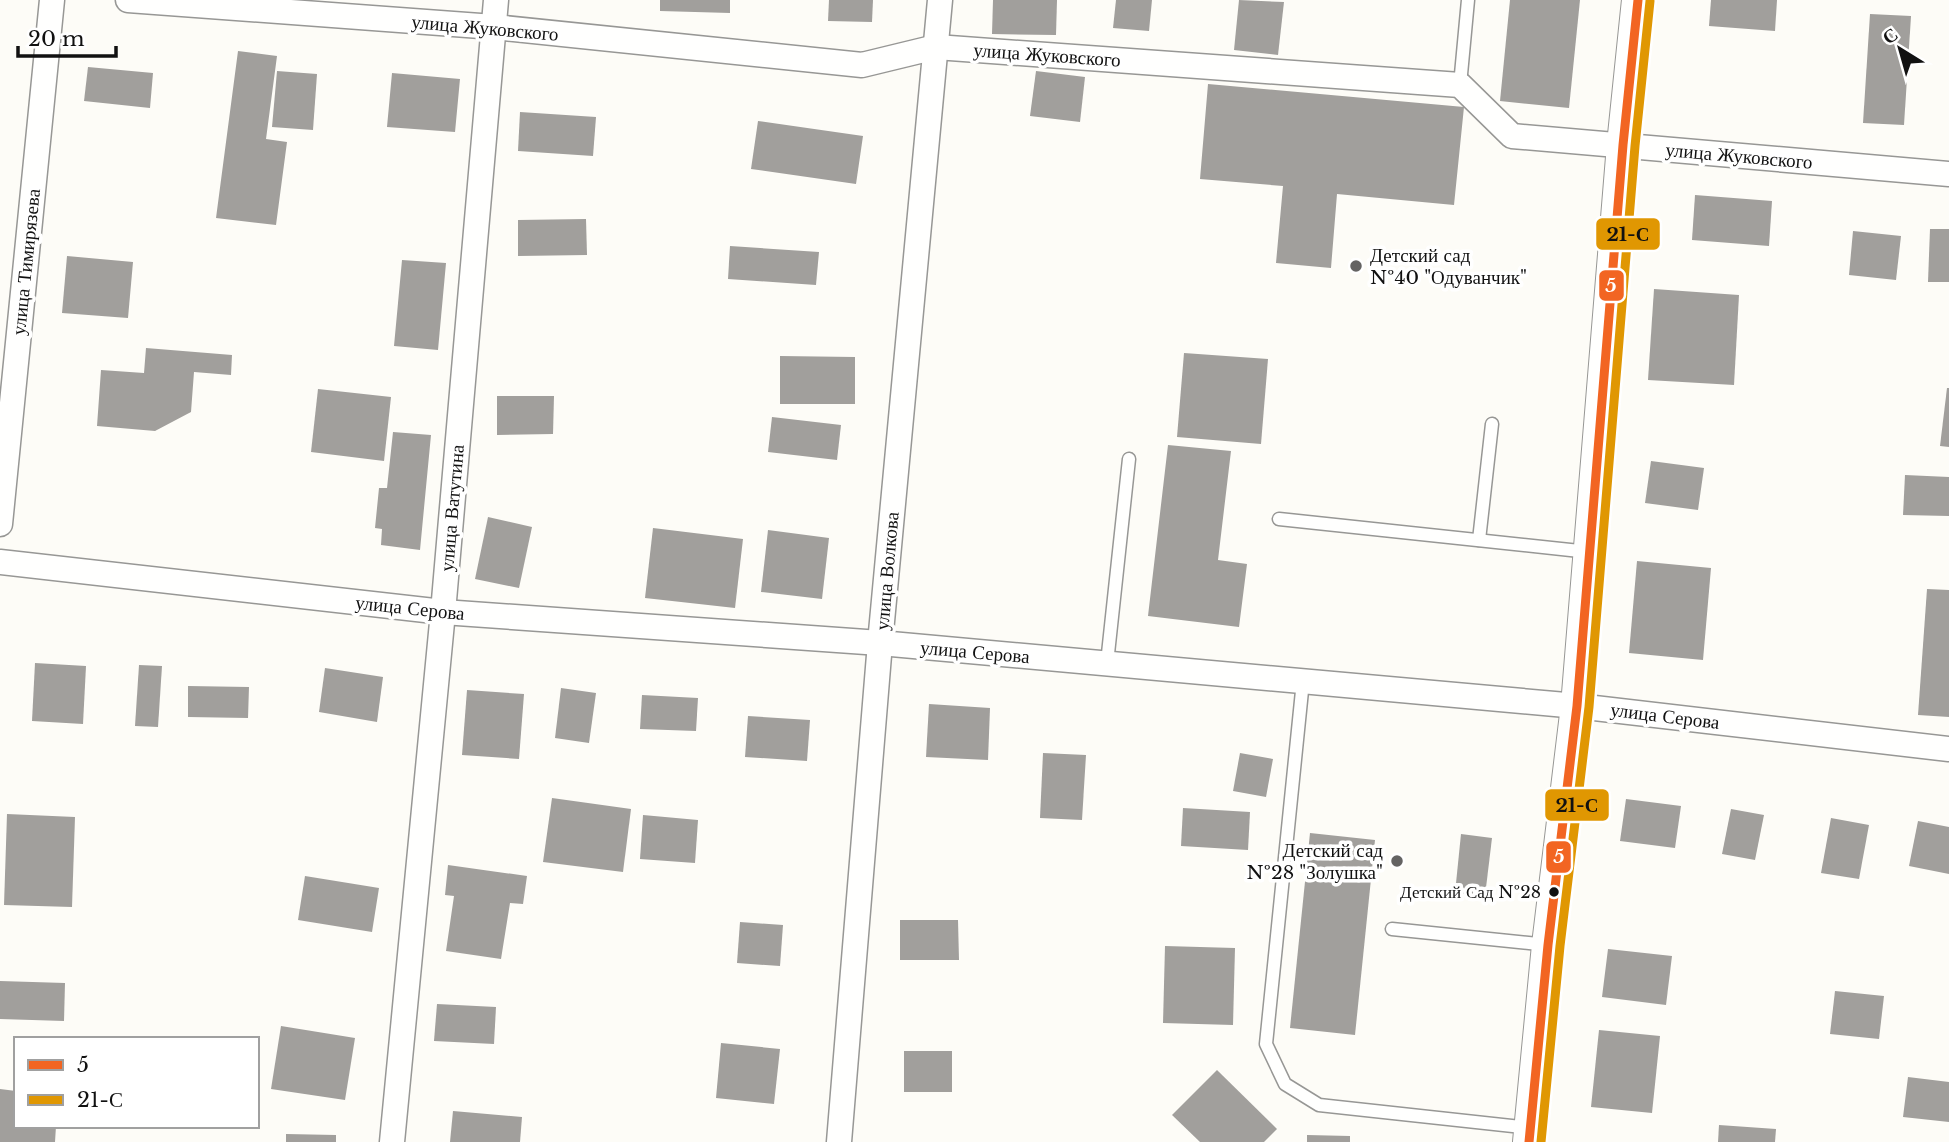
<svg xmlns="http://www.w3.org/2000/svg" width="1949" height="1142" viewBox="0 0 1949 1142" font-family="'Libre Baskerville',serif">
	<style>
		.building { fill: #a19f9c }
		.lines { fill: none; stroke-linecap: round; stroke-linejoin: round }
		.service-casing { stroke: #979795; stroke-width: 15 }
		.minor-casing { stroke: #979795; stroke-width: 27 }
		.tertiary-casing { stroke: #979795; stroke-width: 34 }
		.service { stroke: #fffffe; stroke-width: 12 }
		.minor { stroke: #fffffe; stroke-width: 24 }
		.tertiary { stroke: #fffffe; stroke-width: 32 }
		.bus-1-casing { stroke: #fff; stroke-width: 14 }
		.bus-2-casing { stroke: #fff; stroke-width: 14 }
		.bus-1 { stroke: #f26522; stroke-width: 9 }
		.bus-2 { stroke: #e09702; stroke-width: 9 }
		.poi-dot { fill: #646362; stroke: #fff; stroke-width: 2.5 }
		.bus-dot { fill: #111; stroke: #fff; stroke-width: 2.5 }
		.labels { text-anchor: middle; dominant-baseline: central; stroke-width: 7; stroke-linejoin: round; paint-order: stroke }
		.bus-label { font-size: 17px; fill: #111; stroke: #fff; text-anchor: end }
		.street-label { font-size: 19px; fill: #111; stroke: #fff }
		.poi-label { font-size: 19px; fill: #111; stroke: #fff; text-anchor: start }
		.line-badge { stroke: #fff; stroke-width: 2.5 }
		.badge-label { font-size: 19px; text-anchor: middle; font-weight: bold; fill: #fff }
		.pale-badge-label { font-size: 19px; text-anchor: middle; font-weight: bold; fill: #111 }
	</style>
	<rect width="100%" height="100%" fill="#fdfcf7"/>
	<g class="building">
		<polygon points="660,0 730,0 730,13 660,11"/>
		<polygon points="829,0 873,0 872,22 828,21"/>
		<polygon points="993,0 1057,0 1056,35 992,34"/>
		<polygon points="1116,0 1152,0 1149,31 1113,28"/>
		<polygon points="1239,0 1284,2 1278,55 1234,50"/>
		<polygon points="1510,0 1580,0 1569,108 1500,101"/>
		<polygon points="1711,0 1777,0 1775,31 1709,26"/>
		<polygon points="1870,14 1911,16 1904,125 1863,123"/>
		<polygon points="238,51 277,56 266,139 287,142 276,225 216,218"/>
		<polygon points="88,67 153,73 150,108 84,101"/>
		<polygon points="277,71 317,74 313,130 272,127"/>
		<polygon points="1036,71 1085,77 1080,122 1030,116"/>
		<polygon points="392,73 460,79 455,132 387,127"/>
		<polygon points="1208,84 1464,107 1454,205 1337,194 1331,268 1276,263 1283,186 1200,179"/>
		<polygon points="520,112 596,117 593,156 518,151"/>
		<polygon points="758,121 863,136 856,184 751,169"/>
		<polygon points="1695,195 1772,201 1769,246 1692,240"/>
		<polygon points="586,219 587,255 518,256 518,220"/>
		<polygon points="1930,229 1949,229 1949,282 1928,282"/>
		<polygon points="1853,231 1901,236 1896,280 1849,275"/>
		<polygon points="730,246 819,252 816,285 728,279"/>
		<polygon points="67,256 133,262 128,318 62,313"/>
		<polygon points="402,260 446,263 438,350 394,346"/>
		<polygon points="1654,289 1739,295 1734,385 1648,380"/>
		<polygon points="146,348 232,355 231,375 194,372 191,412 155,431 97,426 101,370 144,373"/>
		<polygon points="1184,353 1268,359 1261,444 1177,437"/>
		<polygon points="780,356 855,357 855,404 780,404"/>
		<polygon points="1947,388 1949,388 1949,447 1940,446"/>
		<polygon points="318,389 391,397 384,461 311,452"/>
		<polygon points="497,396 554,396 553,434 497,435"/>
		<polygon points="772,417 841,425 837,460 768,452"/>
		<polygon points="393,432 431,435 420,550 381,545 382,529 375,528 379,488 387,488"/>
		<polygon points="1168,445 1231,451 1218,560 1247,564 1239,627 1148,616"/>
		<polygon points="1651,461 1704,468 1698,510 1645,503"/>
		<polygon points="1905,475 1949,477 1949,516 1903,515"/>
		<polygon points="488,517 532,527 519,588 475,579"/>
		<polygon points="653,528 743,539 735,608 645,598"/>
		<polygon points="768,530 829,538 822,599 761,592"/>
		<polygon points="1637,561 1711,568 1703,660 1629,653"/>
		<polygon points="1927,589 1949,590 1949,717 1918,715"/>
		<polygon points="35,663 86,666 83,724 32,721"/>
		<polygon points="139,665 162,666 158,727 135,726"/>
		<polygon points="325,668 383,677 377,722 319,712"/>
		<polygon points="188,686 249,687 248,718 188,717"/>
		<polygon points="561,688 596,693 589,743 555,738"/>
		<polygon points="467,690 524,694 519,759 462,755"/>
		<polygon points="642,695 698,698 696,731 640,729"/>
		<polygon points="929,704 990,708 988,760 926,757"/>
		<polygon points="748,716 810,720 807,761 745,757"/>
		<polygon points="1043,753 1086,755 1082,820 1040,818"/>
		<polygon points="1240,753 1273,759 1266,797 1233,791"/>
		<polygon points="552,798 631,809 623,872 543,862"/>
		<polygon points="1626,799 1681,806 1675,848 1620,841"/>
		<polygon points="1183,808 1250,812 1248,850 1181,846"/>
		<polygon points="1731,809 1764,815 1755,860 1722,854"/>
		<polygon points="7,814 75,817 72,907 4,905"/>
		<polygon points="643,815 698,820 695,863 640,859"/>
		<polygon points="1831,818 1869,825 1859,879 1821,873"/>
		<polygon points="1918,821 1949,827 1949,874 1909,866"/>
		<polygon points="1310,833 1375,840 1355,1035 1290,1028"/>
		<polygon points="1461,834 1492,838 1485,896 1455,893"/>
		<polygon points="448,865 527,876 523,904 510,903 501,959 446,951 454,896 445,895"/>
		<polygon points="305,876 379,888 372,932 298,920"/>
		<polygon points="900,920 958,920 959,960 900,960"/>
		<polygon points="740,922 783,925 780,966 737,963"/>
		<polygon points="1165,946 1235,948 1233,1025 1163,1023"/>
		<polygon points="1608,949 1672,956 1666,1005 1602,997"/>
		<polygon points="0,981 65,983 64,1021 0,1019"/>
		<polygon points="1835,991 1884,996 1879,1039 1830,1034"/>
		<polygon points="437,1004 496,1007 494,1044 434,1041"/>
		<polygon points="281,1026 355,1038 345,1100 271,1089"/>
		<polygon points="1599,1030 1660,1036 1652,1113 1591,1107"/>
		<polygon points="721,1043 780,1049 774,1104 716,1098"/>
		<rect x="904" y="1051" width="48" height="41"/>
		<polygon points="1217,1070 1277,1129 1264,1142 1200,1142 1172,1115"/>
		<polygon points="1908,1077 1949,1082 1949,1122 1903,1117"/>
		<polygon points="0,1089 16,1091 16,1126 56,1126 55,1142 0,1142"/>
		<polygon points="453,1111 522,1117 520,1142 450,1142"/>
		<polygon points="1719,1125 1776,1129 1775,1142 1718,1142"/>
		<polygon points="286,1134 336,1135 336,1142 286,1142"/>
		<polygon points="1307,1135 1350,1136 1350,1142 1307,1142"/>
	</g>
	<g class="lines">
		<g class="service-casing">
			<g id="service">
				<polyline points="1460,85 1468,0"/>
				<polyline points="1279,519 1589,552"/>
				<polyline points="1479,540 1492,424"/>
				<polyline points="1107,663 1129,459"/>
				<polyline points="1303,681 1266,1044 1285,1084 1319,1105 1531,1128"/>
				<polyline points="1392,929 1548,945"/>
			</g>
		</g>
		<g class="minor-casing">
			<g id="minor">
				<polyline points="128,0 494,27 862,65 936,47 1460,85 1512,136 1949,174"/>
				<polyline points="0,524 52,0"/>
				<polyline points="0,562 443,612 880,643 1577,706 1949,749"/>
				<polyline points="392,1142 443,612 496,0"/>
				<polyline points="839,1142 880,643 940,0"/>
			</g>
		</g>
		<g class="tertiary-casing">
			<polyline id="tertiary" points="1529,1142 1548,945 1577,706 1623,145 1638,0"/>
		</g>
		<use href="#service" class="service"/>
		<use href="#minor" class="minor"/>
		<use href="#tertiary" class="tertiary"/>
		<g class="bus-1-casing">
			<polyline id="bus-1" points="1529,1142 1548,945 1577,706 1623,145 1638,0"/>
		</g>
		<g class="bus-2-casing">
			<polyline id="bus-2" points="1541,1142 1560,946 1589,707 1635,146 1650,1"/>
		</g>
		<use href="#bus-1" class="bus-1"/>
		<use href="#bus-2" class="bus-2"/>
	</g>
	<g class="poi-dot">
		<circle cx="1356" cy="266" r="7"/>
		<circle cx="1397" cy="861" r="7"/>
	</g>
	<circle class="bus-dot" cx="1554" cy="892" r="6"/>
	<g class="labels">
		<g class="bus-label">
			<text x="1541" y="892">Детский Сад №28</text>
		</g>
		<g class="street-label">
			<text transform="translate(485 28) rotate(5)">улица Жуковского</text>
			<text transform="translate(1047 55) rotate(4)">улица Жуковского</text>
			<text transform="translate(1739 156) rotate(5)">улица Жуковского</text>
			<text transform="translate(26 262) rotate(-84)">улица Тимирязева</text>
			<text transform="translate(452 508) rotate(-85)">улица Ватутина</text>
			<text transform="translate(887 571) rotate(-85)">улица Волкова</text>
			<text transform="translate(410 608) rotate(6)">улица Серова</text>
			<text transform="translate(975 652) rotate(5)">улица Серова</text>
			<text transform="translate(1665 716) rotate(7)">улица Серова</text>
		</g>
		<g class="poi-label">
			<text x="1370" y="255">Детский сад<tspan x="1370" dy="22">№40 "Одуванчик"</tspan></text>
			<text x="1383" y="850" text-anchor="end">Детский сад<tspan x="1383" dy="22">№28 "Золушка"</tspan></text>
		</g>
	</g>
	<g class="line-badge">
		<rect x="1595" y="217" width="66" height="34" rx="7" fill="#e09702"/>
		<rect x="1598" y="269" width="27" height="33" rx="7" fill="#f26522"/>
		<rect x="1544" y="788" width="66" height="34" rx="7" fill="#e09702"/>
		<rect x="1545" y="840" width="27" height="34" rx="7" fill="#f26522"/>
	</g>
	<g class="badge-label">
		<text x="1611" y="292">5</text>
		<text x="1559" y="863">5</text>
	</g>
	<g class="pale-badge-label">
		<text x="1628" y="241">21-С</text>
		<text x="1577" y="812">21-С</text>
	</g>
	<rect x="14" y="1037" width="245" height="91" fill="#ffffff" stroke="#a0a0a0" stroke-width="2"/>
	<rect x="28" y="1060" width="35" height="10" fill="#f26522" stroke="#a0a0a0" stroke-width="2"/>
	<text x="77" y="1072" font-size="21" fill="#111111">5</text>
	<rect x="28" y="1095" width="35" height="10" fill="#e09702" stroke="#a0a0a0" stroke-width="2"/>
	<text x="77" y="1107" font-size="21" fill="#111111">21-С</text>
	<g transform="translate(1900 49) rotate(323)" stroke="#ffffff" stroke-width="5" paint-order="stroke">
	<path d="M0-5L12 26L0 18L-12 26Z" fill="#111111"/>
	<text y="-10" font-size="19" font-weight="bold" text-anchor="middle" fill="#111111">С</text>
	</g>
	<path d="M18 46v10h98v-10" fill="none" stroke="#111111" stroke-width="3.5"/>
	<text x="28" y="46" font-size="21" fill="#111111" stroke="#ffffff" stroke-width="5" paint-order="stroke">20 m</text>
</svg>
